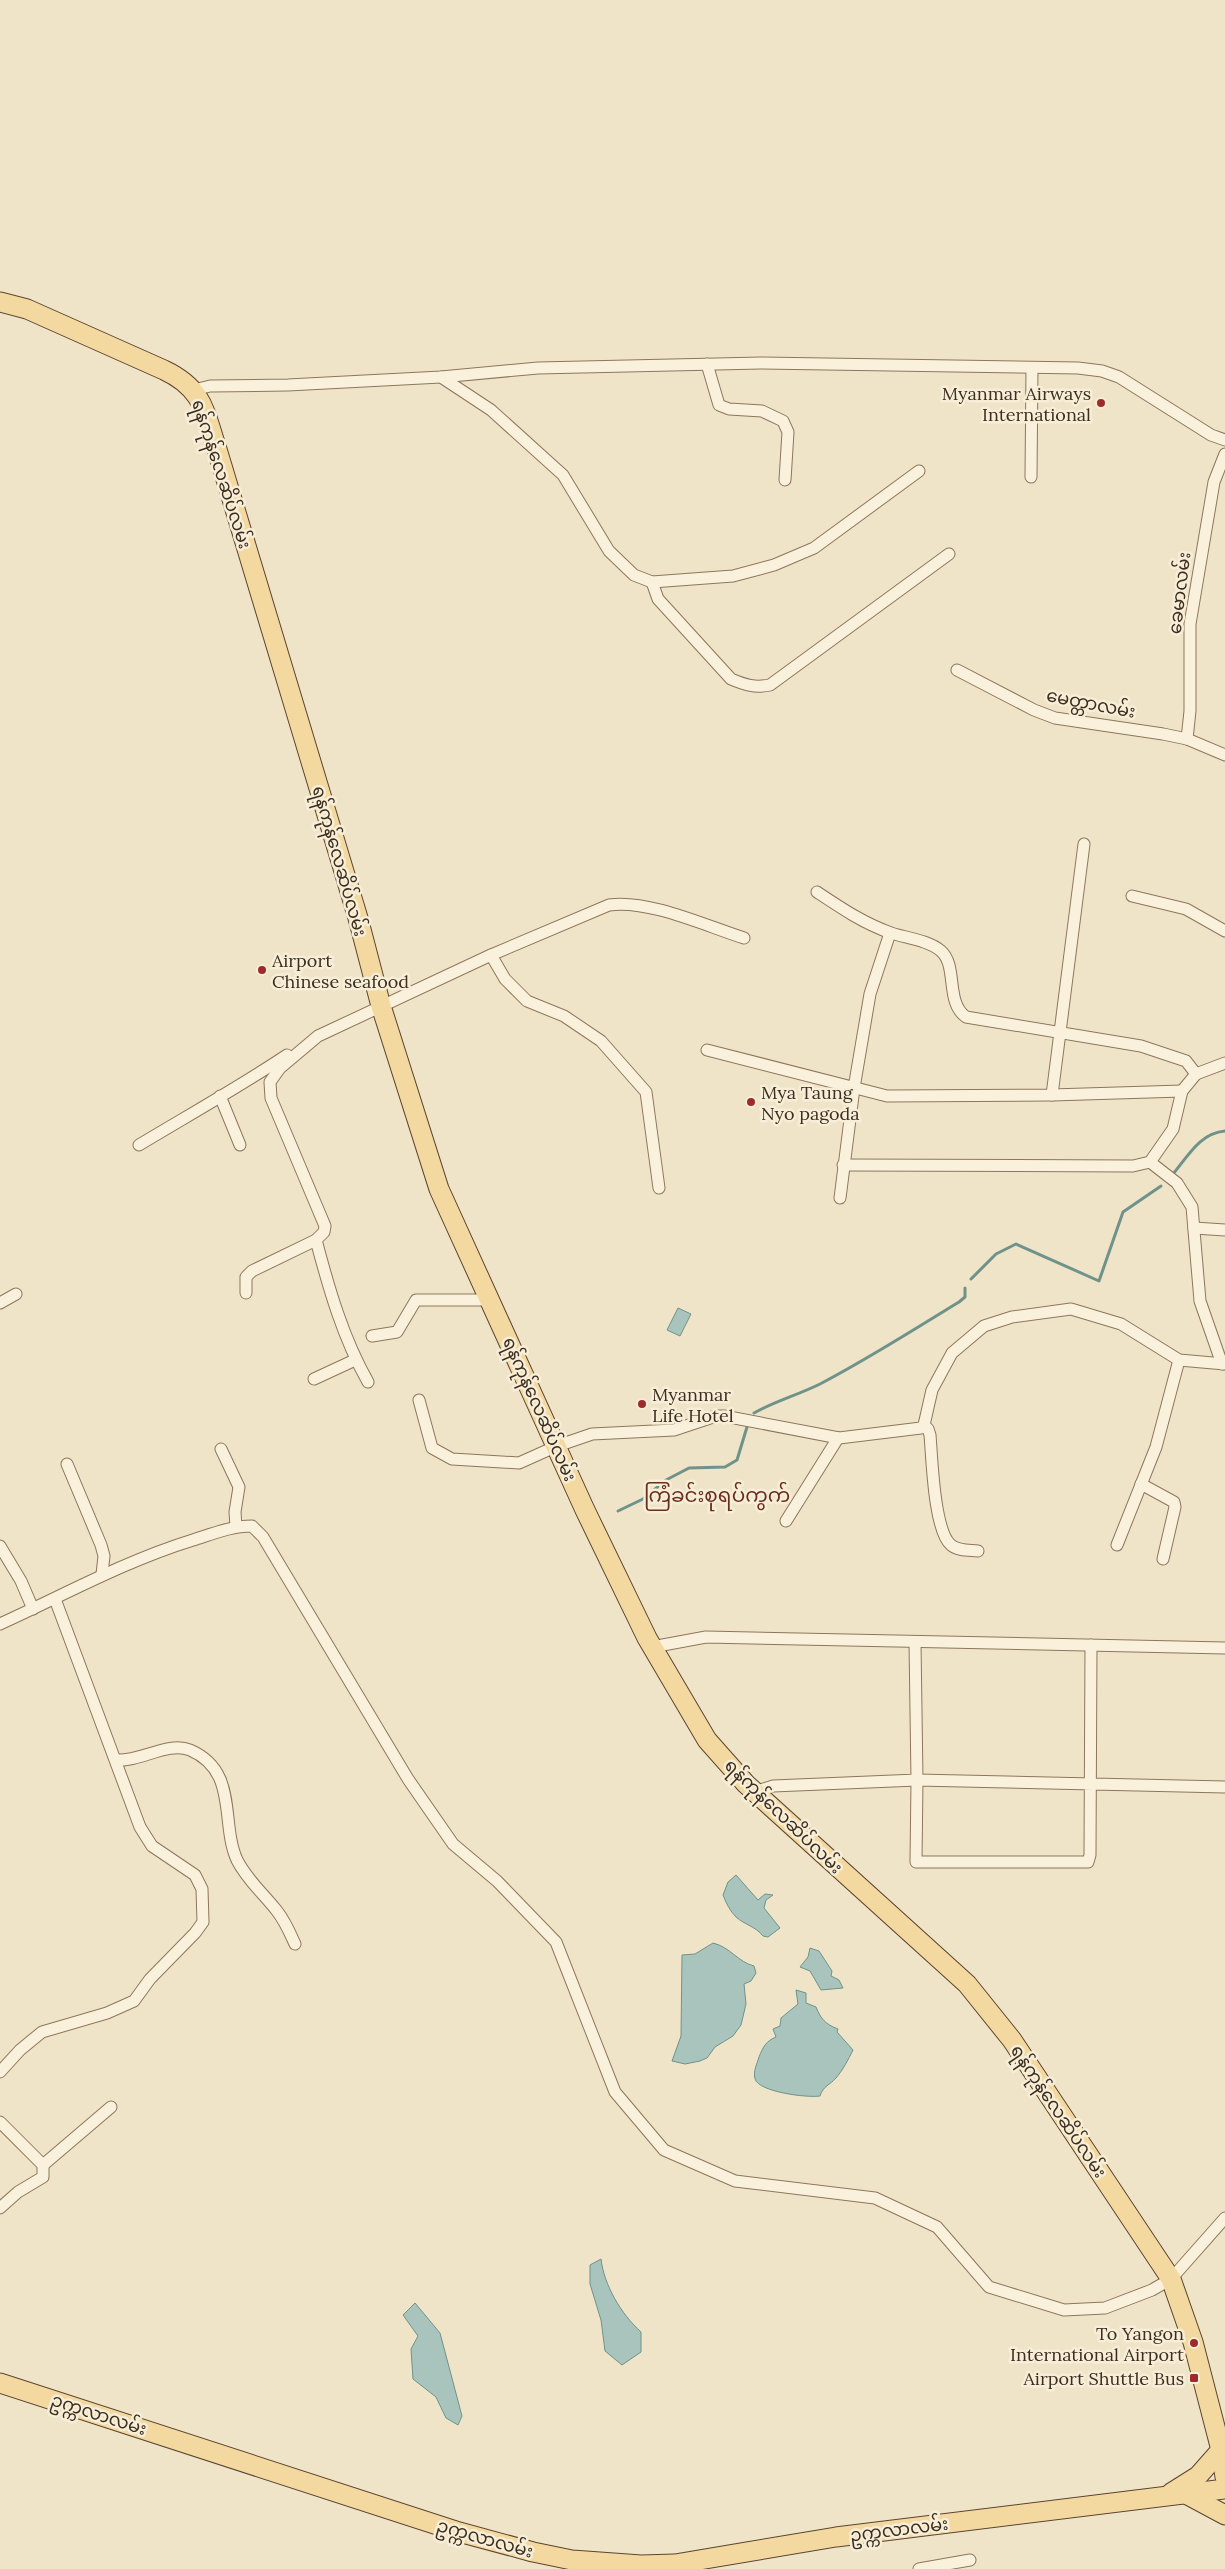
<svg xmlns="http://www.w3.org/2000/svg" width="1225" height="2569" viewBox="0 0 1225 2569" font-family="Lora,'Noto Sans Myanmar',serif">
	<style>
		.water { fill: #a9c4bc; stroke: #6f938a }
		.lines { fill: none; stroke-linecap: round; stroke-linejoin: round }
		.stream { stroke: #6f938a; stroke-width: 3 }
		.street-casing { stroke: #8d765c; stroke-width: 13 }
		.primary-casing { stroke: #5b4430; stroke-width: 21 }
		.street { stroke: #faf1dc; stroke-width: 11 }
		.primary { stroke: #f3d9a0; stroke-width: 19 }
		.poi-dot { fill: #9e2a2b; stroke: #f7eed8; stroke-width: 2 }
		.labels { text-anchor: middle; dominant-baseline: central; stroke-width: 5; stroke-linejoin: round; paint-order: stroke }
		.poi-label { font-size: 18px; fill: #3d2e20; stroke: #f7eed8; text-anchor: end }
		.street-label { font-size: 18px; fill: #3d2e20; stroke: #f7eed8 }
		.quarter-label { font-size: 20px; fill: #6b2e1e; stroke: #f7eed8 }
	</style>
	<rect width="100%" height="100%" fill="#f0e4c8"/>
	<g class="water">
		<polygon points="678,1308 691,1314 680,1336 667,1330"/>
		<path d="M736,1875L758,1900L765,1894L773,1895L766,1900L764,1908L780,1928L768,1937L763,1936C755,1926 745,1925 736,1917C730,1911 726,1903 723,1895L728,1882Z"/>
		<path d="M713,1943C730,1947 738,1962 754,1966L756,1973L751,1981L744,1984L746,2004L741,2025L733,2036L715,2047L707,2058L700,2061L685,2064L672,2061L681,2036L682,1955L695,1954Z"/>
		<polygon points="810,1948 819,1951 832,1971 831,1976 839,1980 843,1988 821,1990 810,1971 800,1967 808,1957"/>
		<path d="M796,1990L806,1993V2003L816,2007C821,2019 825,2024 838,2029L837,2032L853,2050C848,2060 843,2070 836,2078C830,2085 823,2086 820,2096C807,2098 759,2092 755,2079C753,2071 757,2064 759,2057C763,2047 766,2041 776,2037L773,2029L780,2026L781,2018L798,2004Z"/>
		<path d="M601,2259C604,2285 621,2314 641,2332V2352L622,2365L605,2351L601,2320L590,2284V2265Z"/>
		<polygon points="415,2303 440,2333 462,2416 458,2425 446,2418 436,2397 413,2379 411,2349 418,2336 403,2315"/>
	</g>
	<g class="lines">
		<g class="stream">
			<path d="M1173,1174C1188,1156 1200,1133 1225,1131"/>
			<polyline points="971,1279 996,1254 1016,1244 1099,1281 1123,1212 1161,1186"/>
			<path d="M754,1413C775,1401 798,1395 820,1384C868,1359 913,1330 959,1302L965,1297V1288"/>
			<polyline points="618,1511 643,1499 666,1480 689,1468 725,1467 737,1460 747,1427"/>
		</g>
		<g class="street-casing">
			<g id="street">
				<polyline points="707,364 719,405 729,409 762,411 783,421 788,432 785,480"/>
				<polyline points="441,377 491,410 563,475 609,551 634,575 652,582 733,576 774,565 814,548 919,471"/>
				<polyline points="194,390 210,386 288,385 441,377 538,368 761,363 1078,368 1102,371 1119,377 1211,435 1225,440"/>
				<polyline points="1031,477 1032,368"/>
				<path d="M652,582L658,599L731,679C745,685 755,688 770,685L949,554"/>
				<polyline points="957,670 1034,710 1055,718 1163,734 1187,739 1225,755"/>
				<polyline points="1187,739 1190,711 1190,624 1214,482 1225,454"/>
				<path d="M817,892C841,908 863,923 891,933C906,938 928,940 941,951C958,966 945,1002 966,1017L1141,1046L1186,1061L1196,1074"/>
				<polyline points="1132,896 1186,909 1225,931"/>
				<polyline points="491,955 505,979 527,1001 564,1016 601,1041 646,1092 659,1188"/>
				<polyline points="707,1050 887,1096 1052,1095 1182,1091"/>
				<polyline points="1196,1074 1225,1063"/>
				<polyline points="1052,1095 1084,844"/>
				<polyline points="220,1096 240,1145"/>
				<path d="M139,1145C189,1115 239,1087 287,1055"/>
				<polyline points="1150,1162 1177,1183 1192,1207 1200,1301 1222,1364"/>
				<polyline points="843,1165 1133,1166 1150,1162 1173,1129 1182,1091 1196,1074"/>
				<polyline points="840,1198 854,1088 870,994 890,933"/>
				<polyline points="1194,1228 1225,1230"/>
				<polyline points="246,1293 246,1277 252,1271 316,1240"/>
				<polyline points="0,1303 16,1294"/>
				<polyline points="372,1336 397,1332 416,1300 491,1300"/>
				<polyline points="314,1379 355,1360"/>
				<path d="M368,1382C343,1338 329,1289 316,1240L324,1232L325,1226L271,1098L270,1082L280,1068L318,1036L491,955L609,905C648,899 706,926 744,938"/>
				<polyline points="419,1400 432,1448 452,1459 519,1463 557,1446 592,1434 674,1430 716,1416 724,1416 839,1438 921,1428 924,1425 932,1390 952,1353 984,1326 1012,1317 1071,1309 1121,1324 1179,1360 1225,1364"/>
				<path d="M924,1425L928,1429L930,1435C932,1458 934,1531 951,1545C958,1551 969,1550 978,1551"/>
				<polyline points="221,1449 239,1487 235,1512 236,1526"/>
				<polyline points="67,1464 101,1545 104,1556 102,1574"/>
				<polyline points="1141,1484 1174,1502 1175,1507 1163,1559"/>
				<polyline points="786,1521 838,1438"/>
				<polyline points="1117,1545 1156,1447 1179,1360"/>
				<polyline points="0,1546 21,1581 33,1609"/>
				<path d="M0,1624C64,1595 125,1561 193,1540C212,1534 231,1526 252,1526L263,1537L408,1779L453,1844L497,1881L556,1942L615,2092L664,2150L735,2181L875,2198L937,2227L989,2287L1064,2310L1105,2308L1152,2290L1171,2279L1225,2218"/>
				<polyline points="1091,1645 1090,1855 1088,1862 916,1862 917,1780 1225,1787"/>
				<polyline points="652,1647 706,1637 1225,1648"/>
				<path d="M116,1760C140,1762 168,1741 190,1750C239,1771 220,1822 237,1860C247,1880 263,1893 277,1911C285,1921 290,1933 295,1944"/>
				<polyline points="754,1792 773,1786 917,1780 915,1642"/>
				<polyline points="0,2072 20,2050 42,2032 107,2013 134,2001 150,1979 195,1933 203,1922 202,1889 195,1875 152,1846 140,1827 55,1599"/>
				<polyline points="0,2122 43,2165 43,2177 18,2192 0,2208"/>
				<polyline points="43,2165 111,2107"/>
				<polyline points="919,2569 970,2560"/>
			</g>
		</g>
		<g class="primary-casing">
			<g id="primary">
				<path d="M0,302L27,309L164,370C202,388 204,409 216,446L358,918L381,1006L439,1189L585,1510L647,1638L707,1740L746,1784L967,1984L1012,2040L1171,2279L1193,2342L1221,2450L1225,2477"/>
				<polyline points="0,2383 459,2532 533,2552 572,2560 641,2565 675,2564 836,2537 1225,2489"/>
				<polyline points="1171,2493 1198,2476 1221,2450"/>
				<polyline points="1184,2493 1225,2515"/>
			</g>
		</g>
		<use href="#street" class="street"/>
		<use href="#primary" class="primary"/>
	</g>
	<g class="poi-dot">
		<circle cx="1101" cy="403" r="5"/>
		<circle cx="262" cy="970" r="5"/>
		<circle cx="751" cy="1102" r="5"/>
		<circle cx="642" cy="1404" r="5"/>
		<circle cx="1194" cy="2343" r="5"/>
		<rect x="1189" y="2373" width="10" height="10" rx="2.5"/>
	</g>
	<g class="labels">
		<g class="poi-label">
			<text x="1091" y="393">Myanmar Airways<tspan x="1091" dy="21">International</tspan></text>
			<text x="272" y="960" text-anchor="start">Airport<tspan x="272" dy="21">Chinese seafood</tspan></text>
			<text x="761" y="1092" text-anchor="start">Mya Taung<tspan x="761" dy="21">Nyo pagoda</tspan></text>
			<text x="652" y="1394" text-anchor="start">Myanmar<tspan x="652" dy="21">Life Hotel</tspan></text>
			<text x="1184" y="2333">To Yangon<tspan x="1184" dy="21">International Airport</tspan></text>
			<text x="1184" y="2378">Airport Shuttle Bus</text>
		</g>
		<g class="street-label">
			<text transform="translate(222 474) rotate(72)">ရန်ကုန်လေဆိပ်လမ်း</text>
			<text transform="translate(1179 593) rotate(-83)">ခေမာလမ်း</text>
			<text transform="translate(1091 703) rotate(11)">မေတ္တာလမ်း</text>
			<text transform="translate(340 861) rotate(74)">ရန်ကုန်လေဆိပ်လမ်း</text>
			<text transform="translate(540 1409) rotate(66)">ရန်ကုန်လေဆိပ်လမ်း</text>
			<text transform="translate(784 1816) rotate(44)">ရန်ကုန်လေဆိပ်လမ်း</text>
			<text transform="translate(1059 2111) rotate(56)">ရန်ကုန်လေဆိပ်လမ်း</text>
			<text transform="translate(99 2414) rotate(18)">ဥက္ကလာလမ်း</text>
			<text transform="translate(899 2529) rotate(-7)">ဥက္ကလာလမ်း</text>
			<text transform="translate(485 2538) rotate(16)">ဥက္ကလာလမ်း</text>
		</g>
		<g class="quarter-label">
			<text x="717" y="1494">ကြံခင်းစုရပ်ကွက်</text>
		</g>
	</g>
</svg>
